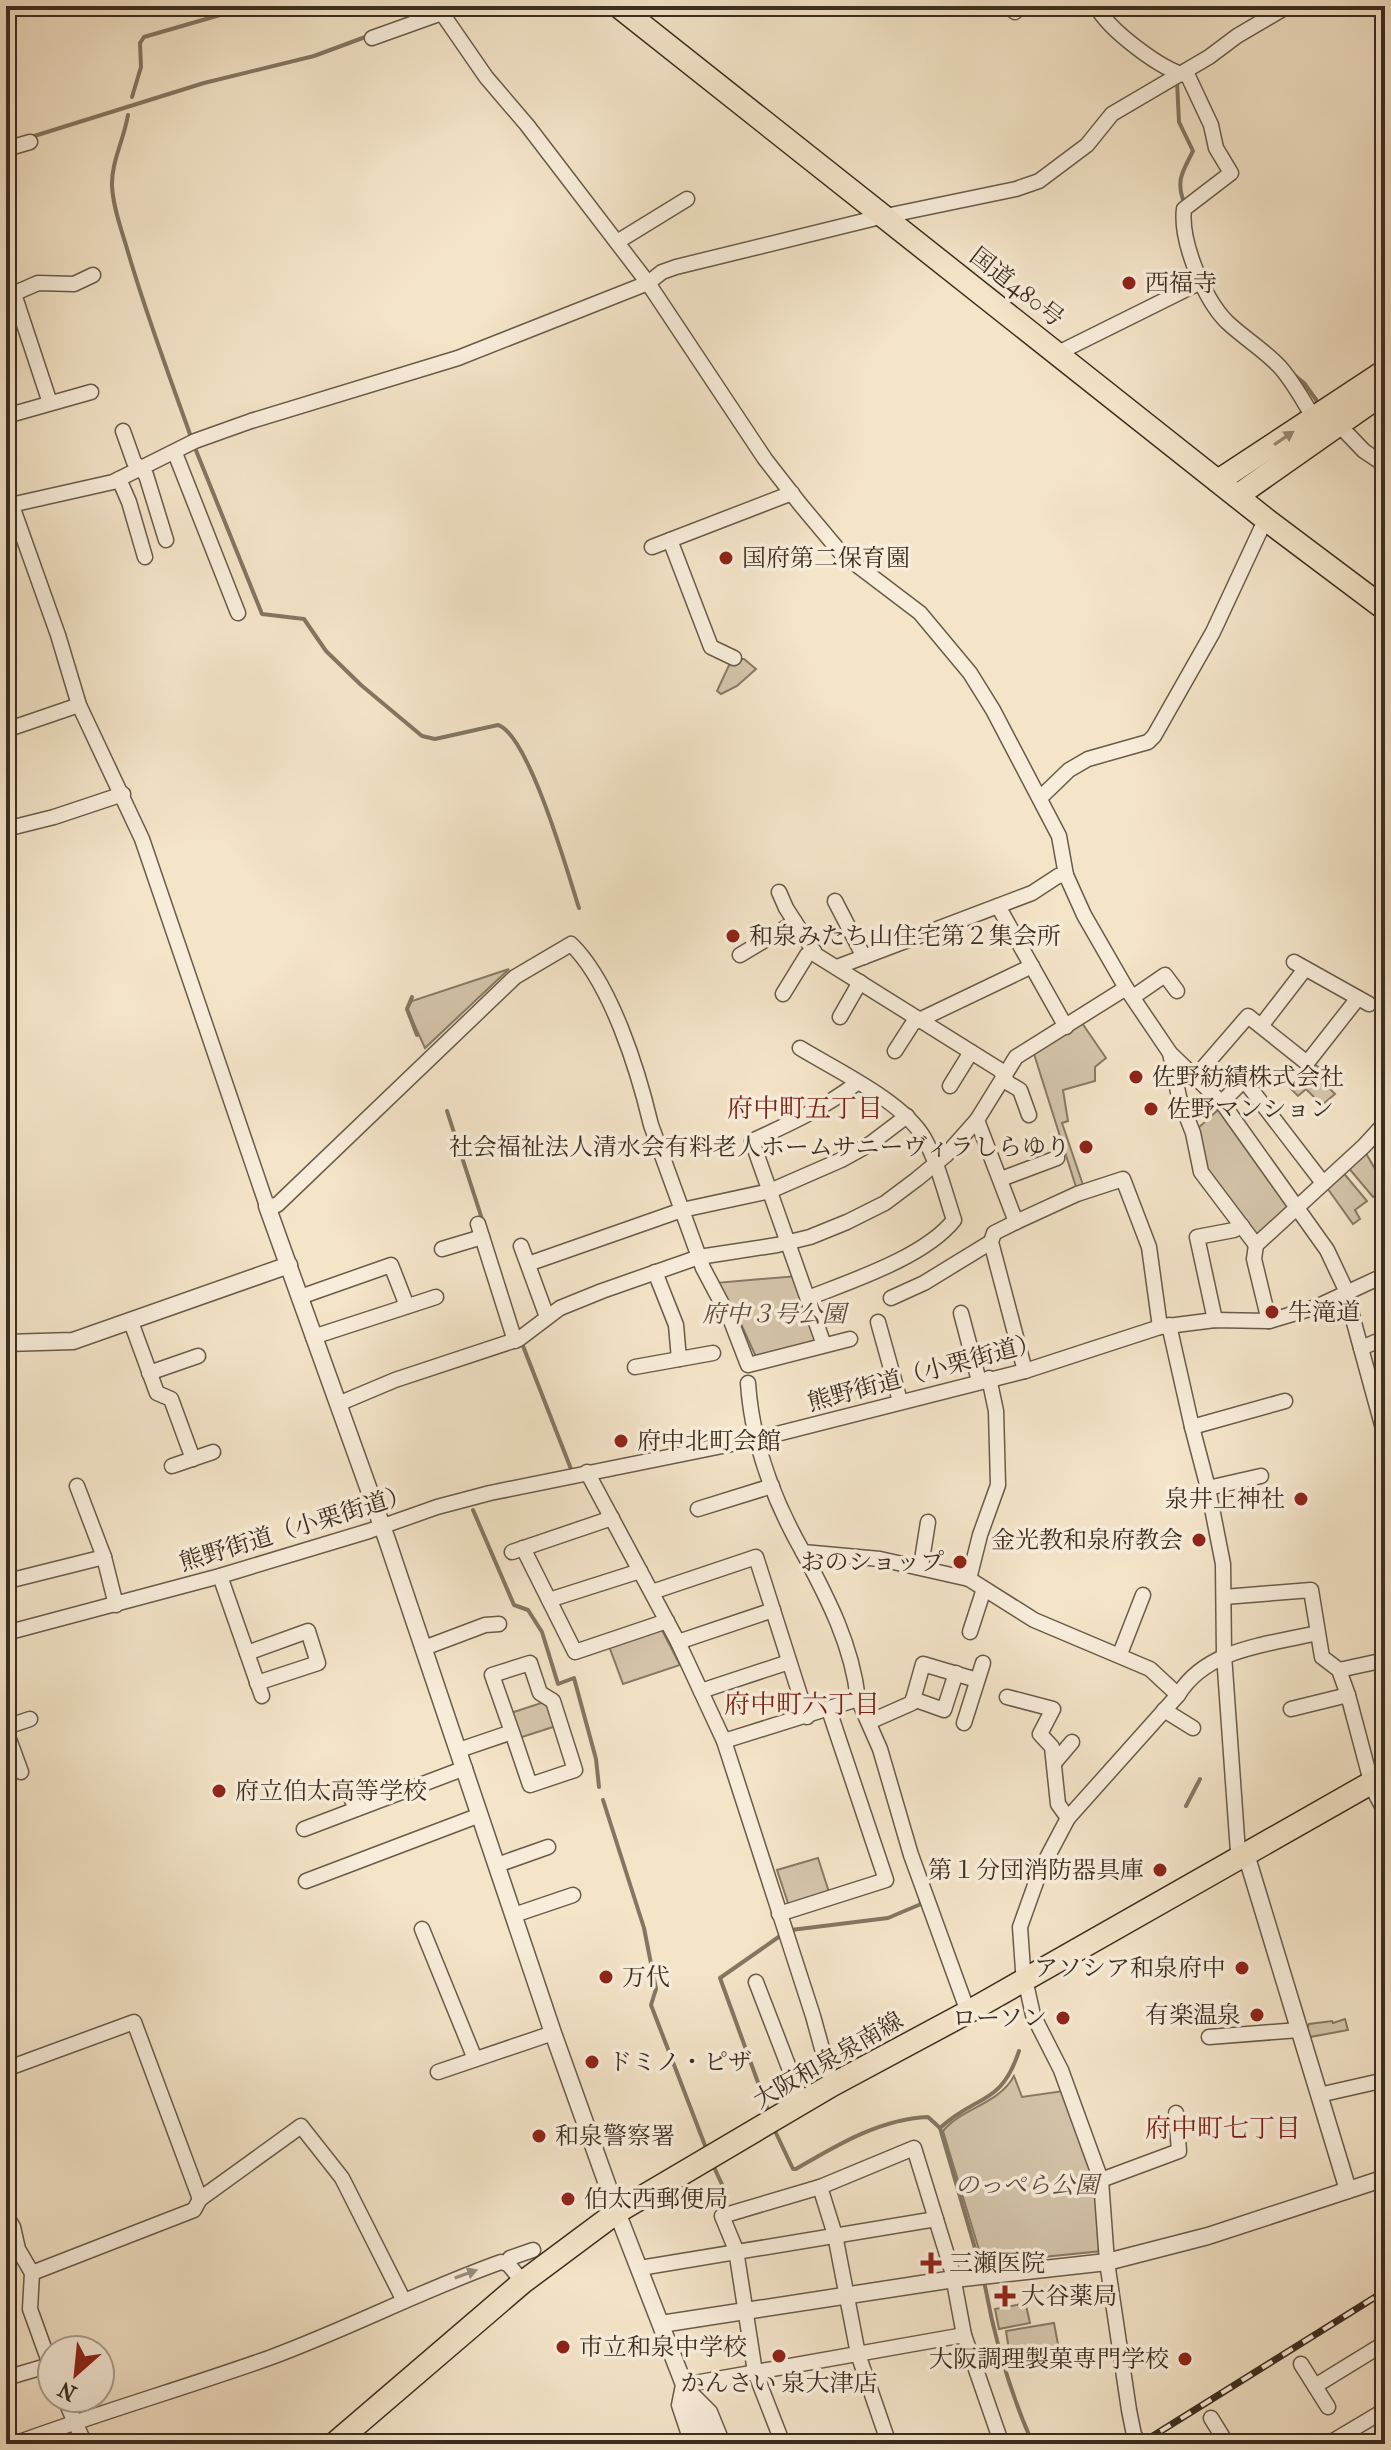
<svg xmlns="http://www.w3.org/2000/svg" width="1391" height="2450" viewBox="0 0 1391 2450" font-family="'IM FELL French Canon','Noto Serif JP',serif">
	<style>
		.green { fill: #d5c5ab; stroke: #887965; stroke-width: 2 }
		.lines { fill: none; stroke-linecap: round; stroke-linejoin: round }
		.stream { stroke: #847662; stroke-width: 4 }
		.minor-casing { stroke: #695b49; stroke-width: 17 }
		.tertiary-casing { stroke: #695b49; stroke-width: 19 }
		.primary-casing { stroke: #3b2d1f; stroke-width: 25 }
		.trunk-casing { stroke: #3b2d1f; stroke-width: 25 }
		.minor { stroke: #f8eddb; stroke-width: 14 }
		.tertiary { stroke: #f8eddb; stroke-width: 16 }
		.primary { stroke: #f4e4c8; stroke-width: 22 }
		.trunk { stroke: #f4e4c8; stroke-width: 22 }
		.rail-casing { stroke: #3b2d1f; stroke-width: 7 }
		.rail { stroke: #f8eddb; stroke-width: 4; stroke-dasharray: 12; stroke-linecap: butt }
		.oneway { fill: #988874 }
		.oneway2 { fill: #9a8d7d }
		.poi-dot { fill: #8f2418; stroke: #f8eddb; stroke-width: 3 }
		.labels { text-anchor: middle; dominant-baseline: central; stroke-width: 7; stroke-linejoin: round; paint-order: stroke }
		.poi-label { font-size: 24px; fill: #3b2d1f; stroke: #f8eddb; text-anchor: start }
		.street-label { font-size: 24px; fill: #3b2d1f; stroke: #f8eddb }
		.park-label { font-size: 24px; font-style: italic; fill: #5a4b3b; stroke: #f8eddb }
		.neighbourhood-label { font-size: 26px; fill: #7a1f14; stroke: #f8eddb }
	</style>
	<rect width="100%" height="100%" fill="#f4e4c8"/>
	<filter id="stains"><feTurbulence type="fractalNoise" baseFrequency=".0025" numOctaves="4"/><feColorMatrix values="0 0 0 0 .2 0 0 0 0 .09 0 0 0 0 .02 0 0 0 .5 -.17"/></filter>
	<radialGradient id="worn" r=".72"><stop offset=".6" stop-color="#630" stop-opacity="0"/><stop offset="1" stop-color="#630" stop-opacity=".3"/></radialGradient>
	<g class="green">
		<polygon points="741,659 744,659 756,669 737,686 721,694 717,691 731,661 739,663"/>
		<polygon points="509,969 425,1048 407,1009 412,1001"/>
		<polygon points="1082,1023 1106,1058 1095,1067 1095,1081 1063,1090 1068,1121 1062,1123 1083,1185 1076,1187 1034,1054"/>
		<polygon points="1313,1063 1329,1075 1323,1082 1335,1094 1322,1105 1306,1089 1298,1096 1290,1088 1305,1066"/>
		<polygon points="1220,1108 1294,1206 1256,1235 1207,1172 1196,1130"/>
		<polygon points="1364,1150 1385,1186 1385,1189 1373,1197 1347,1166"/>
		<polygon points="1341,1170 1367,1201 1355,1210 1360,1219 1353,1224 1325,1185"/>
		<polygon points="798,1276 821,1344 757,1359 741,1324 715,1283"/>
		<polygon points="659,1629 663,1632 680,1665 623,1684 609,1646"/>
		<polygon points="544,1702 549,1705 556,1726 519,1738 511,1713"/>
		<polygon points="818,1858 828,1889 827,1894 789,1906 777,1870"/>
		<polygon points="1345,2019 1348,2030 1310,2037 1307,2028 1309,2024 1332,2021 1333,2023"/>
		<path d="M1014,2076L1022,2097L1063,2091L1094,2179L1102,2251L983,2263L943,2131C963,2107 998,2105 1014,2076Z"/>
		<polygon points="1022,2304 1026,2305 1030,2323 999,2329 995,2309"/>
		<polygon points="1054,2323 1060,2355 1011,2363 1006,2331"/>
	</g>
	<g class="lines">
		<g class="stream">
			<polyline points="448,7 451,6"/>
			<path d="M1177,81L1179,122L1193,151C1182,173 1175,181 1185,205"/>
			<polyline points="132,97 141,67 140,43 144,37 251,6"/>
			<path d="M128,115C124,139 111,163 112,186C113,208 122,231 128,252C146,314 169,375 191,437"/>
			<polyline points="31,137 204,83 314,56 368,36"/>
			<polyline points="1293,374 1304,383 1317,401"/>
			<path d="M195,448L262,614L304,619L326,651L361,685L422,736L435,739L498,725C529,735 568,874 579,908"/>
			<polyline points="412,997 407,1009 417,1035"/>
			<polyline points="447,1111 483,1222"/>
			<polyline points="6,1193 11,1218 7,1233"/>
			<polyline points="523,1346 571,1469"/>
			<polyline points="473,1510 514,1605 528,1610 542,1632 558,1684 574,1678 596,1759 599,1787"/>
			<polyline points="603,1800 644,1928 656,1989 651,2005 706,2148"/>
			<polyline points="1186,1806 1200,1779"/>
			<polyline points="791,1930 888,1918 921,1904 920,1898"/>
			<polyline points="768,2110 720,1978 780,1936"/>
			<path d="M940,2128C977,2094 1001,2106 1019,2051"/>
			<path d="M775,2131L793,2169H796C837,2145 880,2119 928,2117L940,2128L979,2262"/>
			<polyline points="713,2165 725,2191"/>
			<path d="M985,2286C995,2341 1010,2393 1033,2444"/>
		</g>
		<g class="minor-casing">
			<g id="minor">
				<polyline points="437,6 486,77 527,125 648,283 765,459 800,504 841,553 920,613 970,673 993,710 1059,836 1066,875 1084,915 1126,988 1170,1053 1223,1104 1327,1250 1344,1286 1385,1436"/>
				<path d="M1096,6C1109,30 1161,70 1188,76L1211,125L1216,148L1231,173L1184,209C1180,241 1204,299 1227,322C1244,338 1264,350 1279,366C1293,381 1303,401 1314,418"/>
				<polyline points="1015,12 1018,6"/>
				<polyline points="372,38 442,13"/>
				<polyline points="6,149 30,142"/>
				<polyline points="617,242 687,199"/>
				<polyline points="14,294 50,403"/>
				<polyline points="6,297 38,283 74,284 93,275"/>
				<polyline points="1058,353 1201,282"/>
				<polyline points="6,416 91,392"/>
				<polyline points="1339,425 1364,451 1385,465"/>
				<polyline points="123,431 134,462 146,475 166,540"/>
				<polyline points="175,453 238,613"/>
				<polyline points="119,479 129,502 145,557"/>
				<path d="M6,489L58,635L79,705L142,839L267,1206L277,1205L515,977L571,944C611,983 638,1070 651,1125L703,1268L731,1321L748,1365L850,1339"/>
				<polyline points="6,506 113,482 195,441 251,421 458,358 648,283 662,272 676,267 876,218 1016,189 1039,181 1087,145 1112,114 1209,57 1237,36 1288,6"/>
				<polyline points="670,540 711,647 734,658"/>
				<polyline points="652,547 792,493"/>
				<polyline points="6,730 79,705"/>
				<polyline points="1040,798 1069,770 1088,759 1148,742 1154,736 1213,632 1261,529 1268,521"/>
				<polyline points="6,829 54,817 123,794"/>
				<polyline points="779,892 786,908 816,955 1000,1070 1008,1083 1020,1090 1029,1115"/>
				<polyline points="835,901 864,957"/>
				<polyline points="998,906 1066,1027"/>
				<polyline points="740,955 795,922"/>
				<polyline points="1294,962 1369,1004"/>
				<polyline points="837,967 1032,893 1058,876 1066,875"/>
				<polyline points="1126,988 1016,1057 977,1120 1016,1222 1077,1194 1123,1179 1149,1247 1160,1327"/>
				<polyline points="783,994 807,955 814,951"/>
				<polyline points="1133,997 1165,975 1177,991"/>
				<polyline points="840,1017 860,982"/>
				<polyline points="1261,1026 1305,969"/>
				<path d="M800,1048C836,1070 904,1102 924,1138C938,1163 945,1193 954,1220C925,1257 851,1281 808,1298"/>
				<polyline points="895,1051 913,1023 1032,966"/>
				<polyline points="1170,1053 1179,1097 1193,1133 1201,1172 1256,1245"/>
				<polyline points="1196,1076 1248,1016 1307,1063 1358,998"/>
				<polyline points="950,1086 971,1052"/>
				<polyline points="1222,1102 1244,1080 1323,1183"/>
				<polyline points="1001,1179 1057,1158"/>
				<polyline points="1016,1222 994,1233 991,1242 1025,1371"/>
				<polyline points="478,1224 515,1341"/>
				<polyline points="521,1246 547,1317"/>
				<polyline points="442,1249 482,1237"/>
				<polyline points="528,1264 682,1210 770,1191 841,1160 870,1144 907,1116"/>
				<polyline points="655,1272 676,1325 679,1359"/>
				<polyline points="300,1297 391,1265 407,1306"/>
				<polyline points="891,1298 924,1283 991,1242"/>
				<polyline points="961,1313 979,1381"/>
				<polyline points="1215,1320 1197,1237 1234,1230 1242,1226"/>
				<polyline points="1269,1321 1254,1259 1256,1245 1364,1146 1385,1123"/>
				<polyline points="131,1322 157,1393 171,1399 193,1459"/>
				<polyline points="878,1322 900,1401"/>
				<polyline points="1169,1325 1192,1427 1208,1488 1223,1564 1224,1655 1238,1852 1243,1854"/>
				<polyline points="313,1337 436,1297"/>
				<path d="M824,1345L752,1141C789,1124 824,1108 857,1083"/>
				<polyline points="1361,1348 1385,1338"/>
				<polyline points="635,1367 713,1353"/>
				<polyline points="149,1373 198,1356"/>
				<path d="M748,1383C752,1443 774,1501 803,1552L880,1559L969,1579L1034,1620L1150,1669L1178,1695"/>
				<polyline points="338,1404 395,1380 519,1339 560,1308 602,1291 699,1257 777,1245 810,1237 847,1222 885,1203 917,1179 946,1155 977,1120"/>
				<polyline points="1192,1427 1285,1401"/>
				<polyline points="172,1466 213,1452"/>
				<polyline points="587,1472 678,1642 724,1741 813,2016 832,2085"/>
				<polyline points="77,1486 104,1557 116,1605"/>
				<polyline points="1208,1488 1261,1476"/>
				<polyline points="698,1509 772,1486"/>
				<polyline points="523,1548 575,1652 667,1621"/>
				<polyline points="512,1552 612,1518"/>
				<polyline points="921,1566 928,1522"/>
				<polyline points="220,1576 262,1696"/>
				<polyline points="969,1579 980,1535 998,1485 996,1411 989,1378"/>
				<polyline points="12,1580 104,1557"/>
				<polyline points="652,1592 756,1557 807,1717"/>
				<polyline points="1224,1597 1311,1590 1322,1657 1339,1670 1348,1695 1373,1789 1383,1808 1385,1829"/>
				<polyline points="549,1600 640,1571"/>
				<polyline points="970,1632 984,1589"/>
				<polyline points="6,1633 220,1576 369,1531 437,1507 490,1493 757,1439 1025,1371 1160,1327 1215,1320 1269,1321 1316,1307 1385,1275"/>
				<polyline points="678,1642 773,1610"/>
				<polyline points="424,1648 485,1625 499,1624"/>
				<polyline points="247,1653 308,1631 318,1663 257,1683"/>
				<polyline points="1120,1654 1143,1595"/>
				<polyline points="1339,1670 1385,1660"/>
				<polyline points="701,1691 789,1662"/>
				<polyline points="1007,1697 1053,1709 1040,1734 1052,1747 1058,1804 1068,1818"/>
				<polyline points="858,1699 880,1749 911,1855 968,2012"/>
				<polyline points="913,1699 944,1710 956,1673"/>
				<polyline points="1291,1709 1348,1695"/>
				<polyline points="1164,1710 1193,1728"/>
				<polyline points="869,1722 912,1703 923,1664 977,1680"/>
				<polyline points="964,1723 983,1663"/>
				<polyline points="6,1727 30,1719"/>
				<polyline points="6,1731 21,1772"/>
				<path d="M724,1741L858,1699C852,1645 828,1599 803,1552"/>
				<polyline points="459,1750 512,1732 530,1785 575,1770 553,1701 540,1693 530,1663 492,1675 512,1732"/>
				<polyline points="1055,1762 1072,1742"/>
				<polyline points="349,1793 356,1809"/>
				<polyline points="304,1829 465,1768"/>
				<polyline points="497,1865 548,1847"/>
				<polyline points="306,1881 480,1815"/>
				<polyline points="779,1914 886,1880 829,1710"/>
				<polyline points="514,1915 573,1895"/>
				<polyline points="422,1929 475,2059"/>
				<polyline points="756,1982 803,2104"/>
				<polyline points="1209,2037 1299,2030"/>
				<polyline points="6,2069 134,2022 200,2199 301,2126 342,2178 404,2301"/>
				<polyline points="438,2072 553,2033"/>
				<polyline points="1319,2095 1385,2080"/>
				<polyline points="1101,2180 1179,2151 1176,2113"/>
				<polyline points="6,2215 13,2227 18,2249 32,2273 30,2309 52,2370"/>
				<polyline points="508,2264 510,2258 533,2250"/>
				<polyline points="640,2268 936,2219"/>
				<polyline points="32,2273 194,2210 200,2199"/>
				<polyline points="1301,2364 1328,2407"/>
				<polyline points="6,2378 50,2365"/>
				<polyline points="683,2385 964,2335"/>
				<polyline points="683,2385 679,2405 692,2444"/>
				<polyline points="1315,2386 1385,2343"/>
				<polyline points="686,2388 710,2412 723,2444"/>
				<polyline points="64,2398 85,2444"/>
				<polyline points="1211,2418 1227,2444"/>
				<path d="M14,2444C98,2413 184,2388 269,2358C348,2329 422,2290 501,2262L508,2264L523,2282"/>
				<polyline points="783,2444 755,2372 736,2250 722,2216 820,2187"/>
				<polyline points="889,2444 858,2354 835,2235 820,2187 914,2148 952,2271 964,2335 999,2436 995,2444"/>
				<path d="M1141,2444L1134,2435L1129,2410L1107,2262L1101,2180L1061,2070L1033,2015L1023,1970L1020,1927L1040,1871L1068,1818L1178,1695C1207,1648 1267,1645 1317,1633"/>
				<polyline points="1328,2444 1385,2410"/>
			</g>
		</g>
		<g class="tertiary-casing">
			<g id="tertiary">
				<polyline points="267,1206 387,1540 553,2033 617,2212 707,2444"/>
				<polyline points="6,1343 73,1341 289,1265"/>
				<polyline points="1243,1854 1249,1864 1348,2190"/>
				<polyline points="661,2324 954,2279 1107,2262 1208,2236 1385,2178"/>
			</g>
		</g>
		<g class="primary-casing">
			<g id="primary">
				<polyline points="1218,481 1385,371"/>
				<polyline points="1237,496 1385,392"/>
				<polyline points="334,2444 523,2282 617,2212 832,2085 968,2012 1385,1775"/>
			</g>
		</g>
		<g class="trunk-casing">
			<polyline id="trunk" points="618,6 1268,521 1385,609"/>
		</g>
		<use href="#minor" class="minor"/>
		<use href="#tertiary" class="tertiary"/>
		<use href="#primary" class="primary"/>
		<use href="#trunk" class="trunk"/>
		<g class="rail-casing">
			<polyline id="rail" points="1140,2444 1385,2291"/>
		</g>
		<use href="#rail" class="rail"/>
	</g>
	<defs><path id="oneway-solid" d="M-6-.8H1V-3.2L6.5 0L1 3.2V.8H-6Z" transform="scale(2)"/></defs>
	<use class="oneway" href="#oneway-solid" transform="translate(1284 438) rotate(-34)"/>
	<use class="oneway2" href="#oneway-solid" transform="translate(466 2274) rotate(-20)"/>
	<g class="poi-dot">
		<circle cx="1129" cy="283" r="8"/>
		<circle cx="726" cy="558" r="8"/>
		<circle cx="733" cy="936" r="8"/>
		<circle cx="1136" cy="1077" r="8"/>
		<circle cx="1151" cy="1109" r="8"/>
		<circle cx="1086" cy="1147" r="8"/>
		<circle cx="1272" cy="1312" r="8"/>
		<circle cx="621" cy="1441" r="8"/>
		<circle cx="1301" cy="1499" r="8"/>
		<circle cx="1199" cy="1540" r="8"/>
		<circle cx="960" cy="1562" r="8"/>
		<circle cx="219" cy="1791" r="8"/>
		<circle cx="1160" cy="1870" r="8"/>
		<circle cx="1242" cy="1968" r="8"/>
		<circle cx="606" cy="1977" r="8"/>
		<circle cx="1257" cy="2015" r="8"/>
		<circle cx="1063" cy="2018" r="8"/>
		<circle cx="592" cy="2062" r="8"/>
		<circle cx="539" cy="2136" r="8"/>
		<circle cx="568" cy="2199" r="8"/>
		<path d="M927 2251h8v8h8v8h-8v8h-8v-8h-8v-8h8z"/>
		<path d="M1001 2284h8v8h8v8h-8v8h-8v-8h-8v-8h8z"/>
		<circle cx="563" cy="2347" r="8"/>
		<circle cx="779" cy="2356" r="8"/>
		<circle cx="1185" cy="2359" r="8"/>
	</g>
	<g class="labels">
		<g class="poi-label">
			<text x="1145" y="283">西福寺</text>
			<text x="742" y="558">国府第二保育園</text>
			<text x="749" y="936">和泉みたち山住宅第２集会所</text>
			<text x="1152" y="1077">佐野紡績株式会社</text>
			<text x="1167" y="1109">佐野マンション</text>
			<text x="1070" y="1147" text-anchor="end">社会福祉法人清水会有料老人ホームサニーヴィラしらゆり</text>
			<text x="1288" y="1312">牛滝道</text>
			<text x="637" y="1441">府中北町会館</text>
			<text x="1285" y="1499" text-anchor="end">泉井上神社</text>
			<text x="1183" y="1540" text-anchor="end">金光教和泉府教会</text>
			<text x="944" y="1562" text-anchor="end">おのショップ</text>
			<text x="235" y="1791">府立伯太高等学校</text>
			<text x="1144" y="1870" text-anchor="end">第１分団消防器具庫</text>
			<text x="1226" y="1968" text-anchor="end">アソシア和泉府中</text>
			<text x="622" y="1977">万代</text>
			<text x="1241" y="2015" text-anchor="end">有楽温泉</text>
			<text x="1047" y="2018" text-anchor="end">ローソン</text>
			<text x="608" y="2062">ドミノ・ピザ</text>
			<text x="555" y="2136">和泉警察署</text>
			<text x="584" y="2199">伯太西郵便局</text>
			<text x="949" y="2263">三瀬医院</text>
			<text x="1021" y="2296">大谷薬局</text>
			<text x="579" y="2347">市立和泉中学校</text>
			<text x="1169" y="2359" text-anchor="end">大阪調理製菓専門学校</text>
			<text x="779" y="2383" text-anchor="middle">かんさい 泉大津店</text>
		</g>
		<g class="street-label">
			<text transform="translate(1017 287) rotate(38)">国道480号</text>
			<text transform="translate(924 1372) rotate(-15)">熊野街道（小栗街道）</text>
			<text transform="translate(295 1528) rotate(-17)">熊野街道（小栗街道）</text>
			<text transform="translate(828 2060) rotate(-30)">大阪和泉泉南線</text>
		</g>
		<g class="park-label">
			<text x="774" y="1314">府中３号公園</text>
			<text x="1027" y="2185">のっぺら公園</text>
		</g>
		<g class="neighbourhood-label">
			<text x="805" y="1108">府中町五丁目</text>
			<text x="802" y="1704">府中町六丁目</text>
			<text x="1223" y="2128">府中町七丁目</text>
		</g>
	</g>
	<rect width="1391" height="2450" fill="none" stroke="#f4e4c8" stroke-width="32"/>
	<rect x="8" y="8" width="1375" height="2434" fill="none" stroke="#3b2d1f" stroke-width="4"/>
	<rect x="16" y="16" width="1359" height="2418" fill="none" stroke="#3b2d1f" stroke-width="2"/>
	<g transform="translate(76 2374) rotate(207)"><circle r="38" fill="#f8eddb" stroke="#aca090" stroke-width="2"/>
	<path d="M0-6L14 30L0 20L-14 30Z" fill="#8f2418"/>
	<text y="-12" font-size="22" font-weight="bold" text-anchor="middle" fill="#3b2d1f">N</text>
	</g>
	<rect width="100%" height="100%" filter="url(#stains)"/>
	<rect width="100%" height="100%" fill="url(#worn)"/>
</svg>
